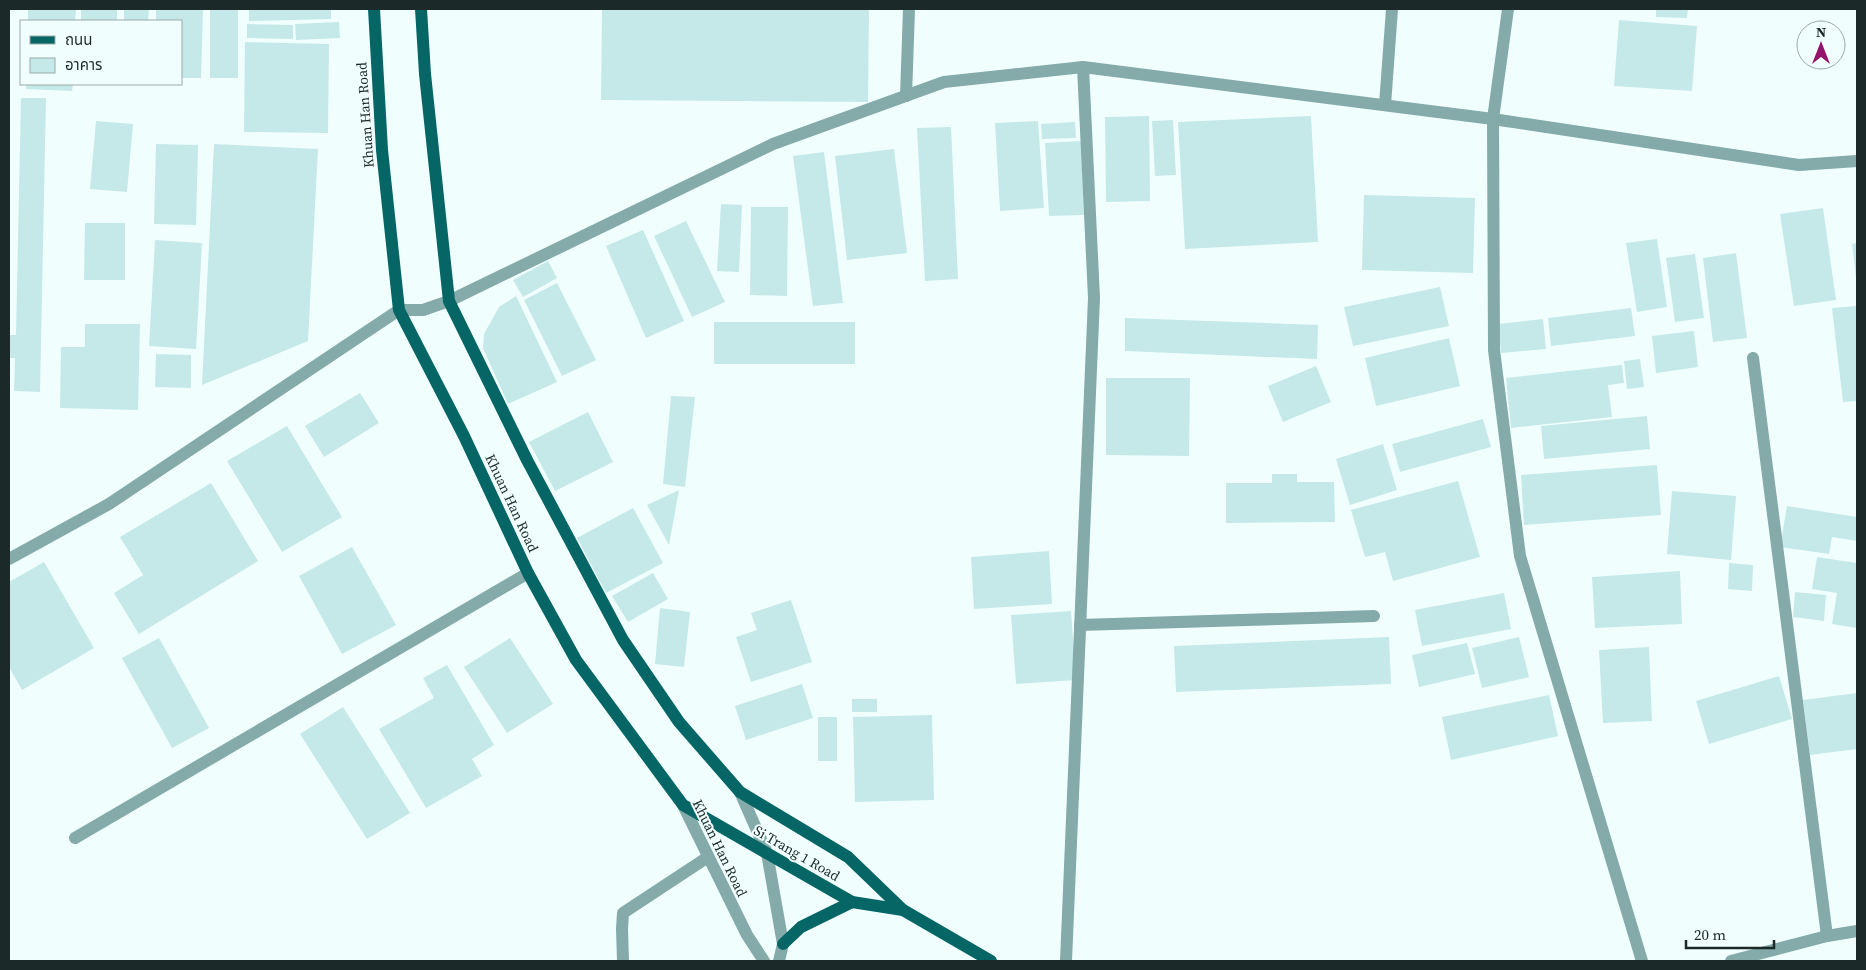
<svg xmlns="http://www.w3.org/2000/svg" width="1866" height="970" viewBox="0 0 1866 970" font-family="'Source Serif 4','Noto Sans Thai',serif">
	<style>
		.building { fill: #c5e9e8 }
		.lines { fill: none; stroke-linecap: round; stroke-linejoin: round }
		.minor { stroke: #84aaa9; stroke-width: 12 }
		.major { stroke: #066565; stroke-width: 12 }
		.labels { text-anchor: middle; dominant-baseline: central; stroke-width: 4; stroke-linejoin: round; paint-order: stroke }
		.street-label { font-size: 14px; fill: #1b2929; stroke: #f0fffe }
	</style>
	<rect width="100%" height="100%" fill="#f0fffe"/>
	<g class="building">
		<polygon points="28,9 76,9 75,21 28,21"/>
		<rect x="81" y="9" width="36" height="12"/>
		<polygon points="124,9 149,9 148,21 124,21"/>
		<polygon points="156,9 203,9 201,78 181,78 181,21 156,21"/>
		<rect x="210" y="9" width="28" height="69"/>
		<polygon points="249,9 331,9 331,19 249,21"/>
		<polygon points="602,9 869,9 868,102 601,100"/>
		<polygon points="1656,9 1688,9 1687,18 1656,17"/>
		<polygon points="1619,20 1697,26 1692,91 1614,86"/>
		<polygon points="339,22 340,38 296,40 295,24"/>
		<polygon points="247,24 293,25 293,39 247,38"/>
		<polygon points="245,42 329,44 328,133 244,132"/>
		<polygon points="26,84 73,84 72,91 26,89"/>
		<polygon points="21,98 46,98 40,392 14,391 15,358 9,358 9,335 16,335"/>
		<polygon points="1149,116 1150,201 1106,202 1105,117"/>
		<polygon points="1311,116 1318,242 1185,249 1178,122"/>
		<polygon points="1173,120 1176,175 1155,176 1152,121"/>
		<polygon points="96,121 133,124 127,192 90,189"/>
		<polygon points="1038,121 1044,208 1000,211 995,123"/>
		<polygon points="1075,122 1076,138 1042,139 1041,124"/>
		<polygon points="951,127 958,279 925,281 917,128"/>
		<polygon points="1081,141 1084,215 1049,216 1045,143"/>
		<polygon points="156,144 198,145 196,225 154,224"/>
		<polygon points="214,144 318,149 308,341 202,385"/>
		<polygon points="894,149 907,253 847,260 835,156"/>
		<polygon points="824,152 843,303 813,306 793,156"/>
		<polygon points="1364,195 1475,198 1473,273 1362,270"/>
		<polygon points="721,204 742,205 739,272 717,271"/>
		<polygon points="751,207 788,207 787,296 750,295"/>
		<polygon points="1823,208 1836,300 1794,306 1780,214"/>
		<polygon points="686,221 725,302 692,317 654,236"/>
		<polygon points="85,223 125,223 125,280 84,280"/>
		<polygon points="643,230 684,321 646,338 606,246"/>
		<polygon points="1657,239 1667,307 1637,312 1626,243"/>
		<polygon points="155,240 202,243 196,349 149,346"/>
		<polygon points="1857,243 1857,278 1856,278 1852,244"/>
		<polygon points="1736,253 1747,338 1713,342 1703,258"/>
		<polygon points="1695,254 1704,318 1675,322 1666,258"/>
		<polygon points="548,261 557,278 523,297 513,280"/>
		<polygon points="557,283 596,360 562,376 524,300"/>
		<polygon points="1440,287 1449,326 1353,346 1344,307"/>
		<polygon points="516,296 557,382 508,404 483,348 484,334 499,307"/>
		<polygon points="1857,306 1857,401 1843,402 1832,308"/>
		<polygon points="1631,308 1635,336 1551,346 1548,318"/>
		<polygon points="1125,318 1318,325 1317,359 1125,351"/>
		<polygon points="1543,319 1546,349 1501,353 1498,324"/>
		<rect x="714" y="322" width="141" height="42"/>
		<polygon points="85,324 140,324 138,410 60,408 61,347 85,347"/>
		<polygon points="1694,331 1698,367 1656,373 1652,336"/>
		<polygon points="1449,338 1460,386 1376,406 1365,358"/>
		<polygon points="156,354 191,355 191,388 155,387"/>
		<polygon points="1640,359 1644,387 1627,389 1624,361"/>
		<polygon points="1622,365 1624,383 1608,385 1612,417 1511,428 1506,378"/>
		<polygon points="1316,366 1331,402 1283,422 1268,386"/>
		<polygon points="1106,378 1190,378 1189,456 1106,455"/>
		<polygon points="360,393 379,423 324,457 305,426"/>
		<polygon points="671,396 695,397 685,487 663,484"/>
		<polygon points="588,412 613,462 555,491 529,442"/>
		<polygon points="1647,416 1650,449 1544,459 1541,426"/>
		<polygon points="1483,419 1491,447 1400,472 1392,444"/>
		<polygon points="287,426 342,517 282,552 227,461"/>
		<polygon points="1383,444 1397,490 1350,505 1336,459"/>
		<polygon points="1657,465 1661,515 1524,525 1521,475"/>
		<polygon points="1272,474 1297,474 1297,482 1334,482 1335,522 1226,523 1226,483 1272,483"/>
		<polygon points="1458,481 1480,557 1393,581 1385,552 1365,557 1351,510"/>
		<polygon points="211,483 258,561 139,634 114,593 143,575 120,537"/>
		<polygon points="679,490 669,545 647,505"/>
		<polygon points="1672,491 1736,496 1731,560 1667,554"/>
		<polygon points="1787,506 1857,517 1857,541 1832,537 1829,554 1780,547"/>
		<polygon points="633,508 663,563 606,593 577,538"/>
		<polygon points="352,547 396,625 342,654 299,576"/>
		<polygon points="1049,551 1052,604 974,609 971,557"/>
		<polygon points="1817,557 1857,563 1857,628 1832,624 1837,593 1812,589"/>
		<polygon points="44,562 94,648 22,690 9,667 9,582"/>
		<polygon points="1729,563 1753,565 1752,591 1728,589"/>
		<polygon points="1680,571 1682,624 1595,628 1592,577"/>
		<polygon points="653,573 668,599 628,622 612,596"/>
		<polygon points="1795,592 1826,595 1824,621 1793,617"/>
		<polygon points="1504,593 1511,629 1422,646 1415,610"/>
		<polygon points="791,600 812,662 751,682 736,637 757,630 751,613"/>
		<polygon points="660,608 690,612 684,667 655,664"/>
		<polygon points="1071,611 1076,680 1016,684 1011,615"/>
		<polygon points="1389,637 1391,684 1176,692 1174,646"/>
		<polygon points="1519,637 1529,677 1482,688 1472,648"/>
		<polygon points="159,638 209,728 172,748 122,658"/>
		<polygon points="510,638 553,704 507,733 464,667"/>
		<polygon points="1467,643 1475,674 1419,687 1412,655"/>
		<polygon points="1649,647 1652,721 1603,723 1599,650"/>
		<polygon points="447,665 494,745 472,759 482,776 426,808 379,729 434,698 423,678"/>
		<polygon points="1779,676 1792,719 1709,744 1696,701"/>
		<polygon points="802,684 813,718 746,740 735,706"/>
		<polygon points="1857,693 1857,749 1810,755 1803,700"/>
		<polygon points="1549,695 1558,736 1451,760 1442,717"/>
		<rect x="852" y="699" width="25" height="13"/>
		<polygon points="343,707 410,813 367,839 300,734"/>
		<polygon points="932,715 934,800 855,802 853,717"/>
		<rect x="818" y="717" width="19" height="44"/>
	</g>
	<g class="lines">
		<g class="minor">
			<polyline points="1508,9 1493,119 1494,350 1520,556 1642,961"/>
			<polyline points="906,96 909,9"/>
			<polyline points="1385,105 1392,9"/>
			<polyline points="1753,358 1827,936"/>
			<polyline points="9,559 109,504 399,310 423,310 449,301 773,144 944,82 1083,67 1493,119 1799,165 1857,161"/>
			<polyline points="1080,625 1374,616"/>
			<polyline points="740,792 767,853 783,944 779,961"/>
			<polyline points="683,805 747,935 764,961"/>
			<polyline points="75,838 528,573"/>
			<polyline points="623,961 622,929 623,913 708,857"/>
			<polyline points="1066,961 1094,298 1083,67"/>
			<polyline points="1731,961 1827,936 1857,931"/>
		</g>
		<g class="major">
			<polyline points="374,9 382,150 399,310 464,436 528,573 576,660 683,805 852,902 903,910"/>
			<polyline points="421,9 425,74 449,301 527,460 623,640 679,722 740,792 848,857 903,910 991,961"/>
			<polyline points="783,944 801,927 852,902"/>
		</g>
	</g>
	<g class="labels">
		<g class="street-label">
			<text transform="translate(365 115) rotate(-94)">Khuan Han Road</text>
			<text transform="translate(512 503) rotate(65)">Khuan Han Road</text>
			<text transform="translate(720 848) rotate(64)">Khuan Han Road</text>
			<text transform="translate(797 853) rotate(30)">Si Trang 1 Road</text>
		</g>
	</g>
	<rect width="1866" height="970" fill="none" stroke="#1b2929" stroke-width="20"/>
	<rect x="20" y="20" width="162" height="65" fill="#f0fffe" stroke="#9ba9a9"/>
	<rect x="30" y="36" width="25" height="8" fill="#066565" stroke="#9ba9a9"/>
	<text x="65" y="45" font-size="15" fill="#1b2929">ถนน</text>
	<rect x="30" y="58" width="25" height="15" fill="#c5e9e8" stroke="#9ba9a9"/>
	<text x="65" y="70" font-size="15" fill="#1b2929">อาคาร</text>
	<g transform="translate(1821 45)"><circle r="24" fill="#f0fffe" stroke="#9ba9a9"/>
	<path d="M0-4L9 19L0 12L-9 19Z" fill="#94136d"/>
	<text y="-8" font-size="14" font-weight="bold" text-anchor="middle" fill="#1b2929">N</text>
	</g>
	<path d="M1686 940v8h88v-8" fill="none" stroke="#1b2929" stroke-width="2.5"/>
	<text x="1694" y="940" font-size="15" fill="#1b2929" stroke="#f0fffe" stroke-width="4" paint-order="stroke">20 m</text>
</svg>
